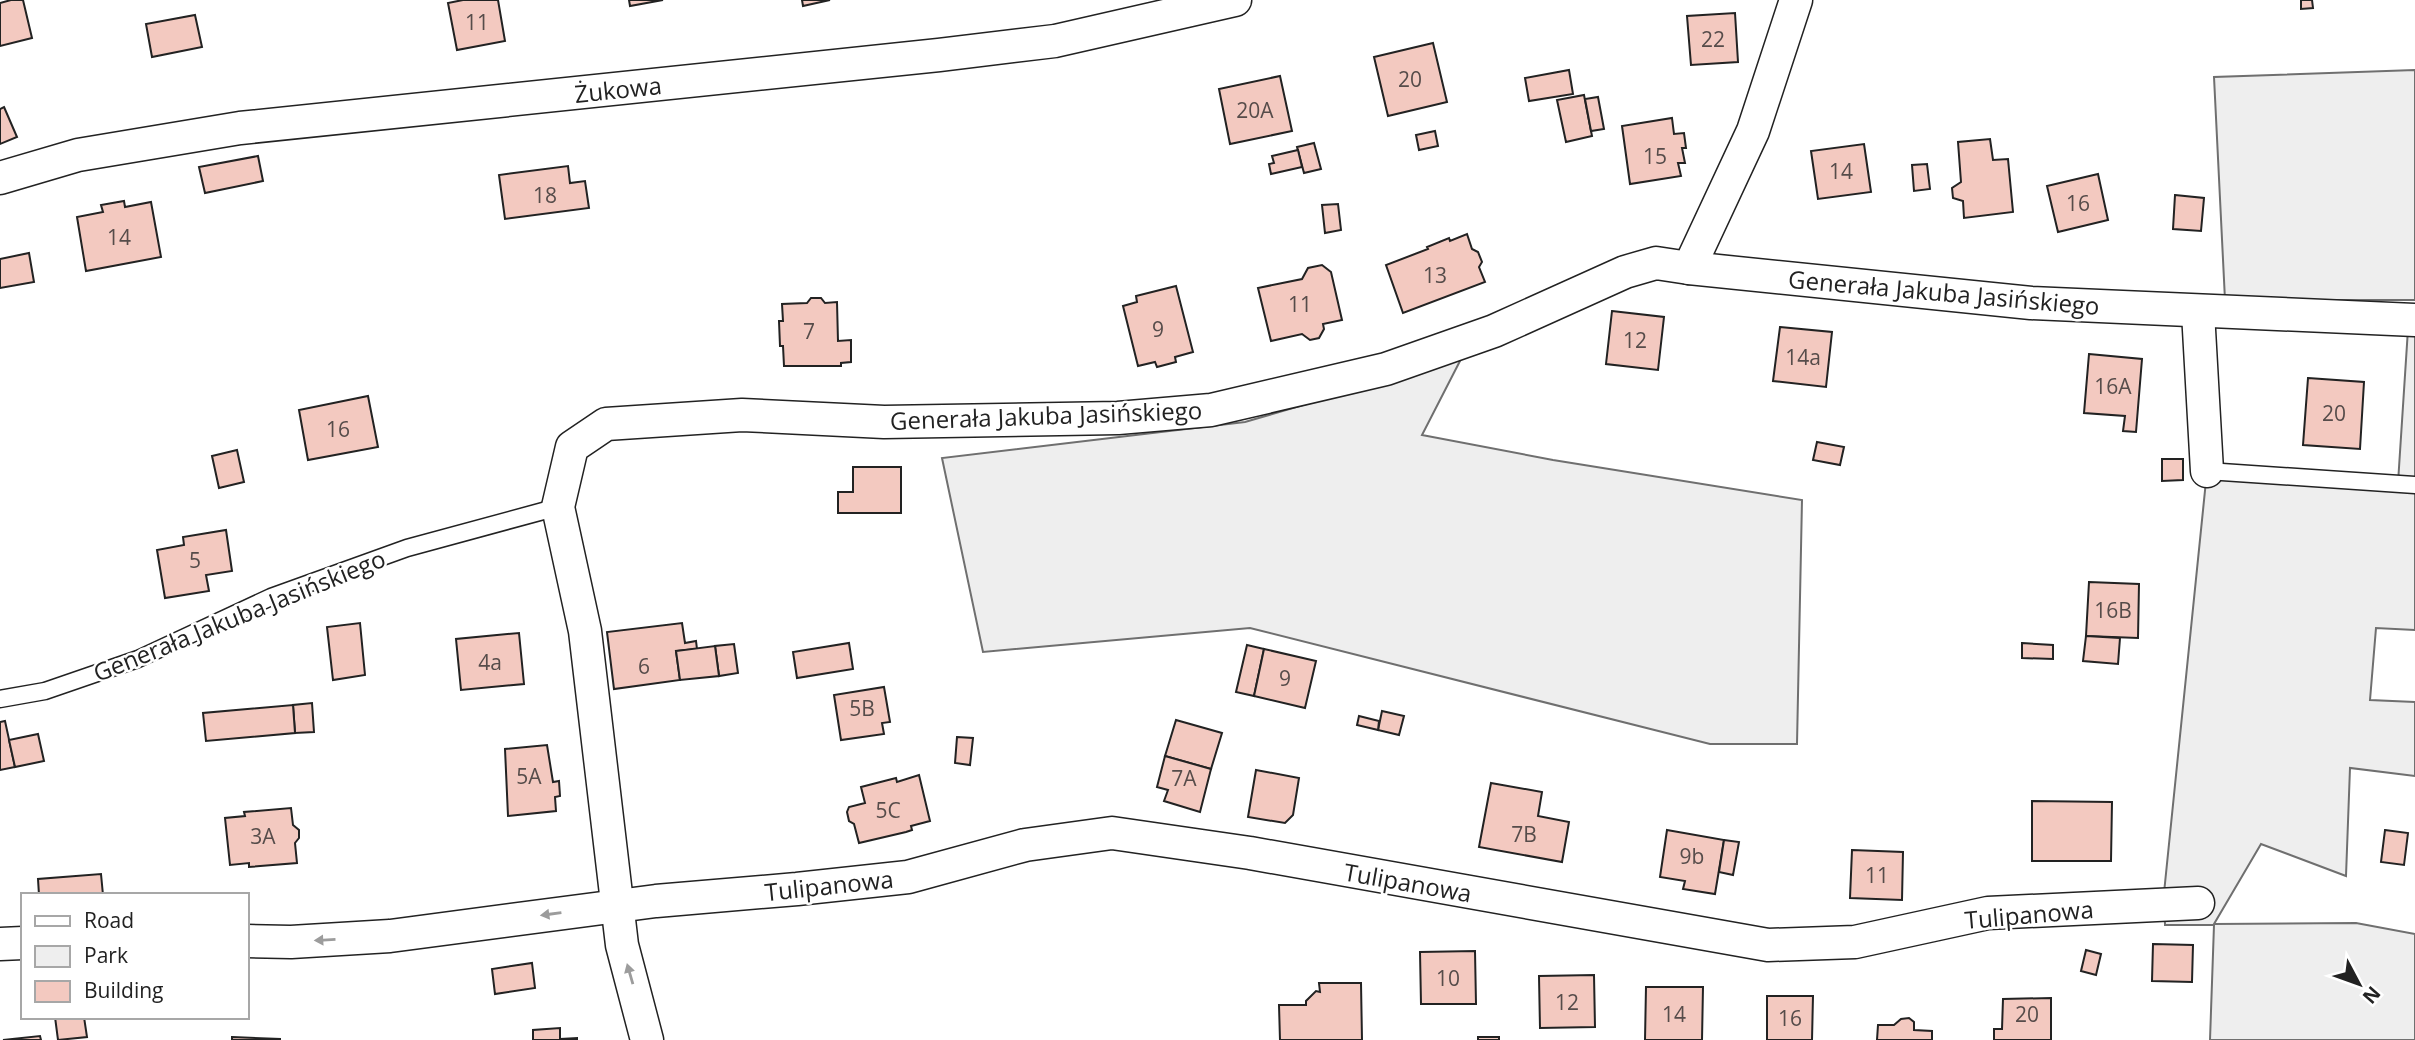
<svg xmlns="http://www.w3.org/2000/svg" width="2415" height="1040" viewBox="0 0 2415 1040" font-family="'Open Sans',sans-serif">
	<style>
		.green { fill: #eee; stroke: #6f6f6f; stroke-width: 2 }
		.building { fill: #f3c9c0; stroke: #222; stroke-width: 2 }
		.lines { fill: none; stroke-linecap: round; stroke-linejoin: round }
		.service-casing { stroke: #222; stroke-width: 19 }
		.minor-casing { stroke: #222; stroke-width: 35 }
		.service { stroke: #fff; stroke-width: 16 }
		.minor { stroke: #fff; stroke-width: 32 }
		.oneway { fill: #9c9c9c }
		.labels { text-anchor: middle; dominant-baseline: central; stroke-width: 5; stroke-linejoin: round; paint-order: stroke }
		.number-label { font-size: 21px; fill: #564c4a }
		.street-label { font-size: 24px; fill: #222; stroke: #fff }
	</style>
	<rect width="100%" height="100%" fill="#fff"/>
	<g class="green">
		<polygon points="2415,70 2415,300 2225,300 2214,77"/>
		<polygon points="2408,329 2415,330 2415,630 2376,628 2370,700 2415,702 2415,776 2350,768 2346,876 2261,844 2214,924 2356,923 2415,934 2415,1040 2210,1040 2214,925 2165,925 2164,893 2207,471 2398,483"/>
		<polygon points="1461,359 1422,435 1553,460 1802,500 1797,744 1710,744 1250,628 983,652 942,458 1245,422"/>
	</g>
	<g class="building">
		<polygon points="11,0 23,0 32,38 0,46 0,3"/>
		<polygon points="498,0 505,41 457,50 448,3 463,0"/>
		<polygon points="629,0 663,0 630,6"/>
		<polygon points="802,0 830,0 803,6"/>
		<polygon points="2301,0 2312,0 2313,8 2301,9"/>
		<polygon points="1735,13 1738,62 1691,65 1687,16"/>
		<polygon points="195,15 202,47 152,57 146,24"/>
		<polygon points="1433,43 1447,102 1388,116 1374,57"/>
		<polygon points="1569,70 1573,94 1529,101 1525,78"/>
		<polygon points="1280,76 1292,131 1230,144 1219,89"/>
		<polygon points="1584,95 1592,136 1566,142 1557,100"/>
		<polygon points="1598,97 1604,129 1591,131 1585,99"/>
		<polygon points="4,107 17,137 0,144 0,109"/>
		<polygon points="1672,118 1674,134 1684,133 1686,148 1682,148 1685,163 1678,163 1681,176 1630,184 1622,126"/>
		<polygon points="1435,131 1438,146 1419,150 1416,135"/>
		<polygon points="1990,139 1993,160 2008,159 2013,212 1964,218 1963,201 1953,198 1952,188 1961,182 1958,142"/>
		<polygon points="1314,143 1321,169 1304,173 1297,147"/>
		<polygon points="1864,144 1871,192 1818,199 1811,151"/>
		<polygon points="1298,150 1302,167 1271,174 1269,164 1274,163 1272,156"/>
		<polygon points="258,156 263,181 205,193 199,167"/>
		<polygon points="1927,164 1930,189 1914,191 1912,165"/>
		<polygon points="568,166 570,183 585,181 589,208 505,219 499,175"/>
		<polygon points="2098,174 2108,220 2058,232 2047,186"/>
		<polygon points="2175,195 2204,198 2201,231 2173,229"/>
		<polygon points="124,201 125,207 151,202 161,257 86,271 77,217 103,212 101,205"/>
		<polygon points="1338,204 1341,230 1325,233 1322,205"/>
		<polygon points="1467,234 1472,249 1478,252 1482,262 1479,267 1485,282 1403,313 1386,265 1428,249 1427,247 1449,238 1450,241"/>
		<polygon points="29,253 34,282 0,288 0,259"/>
		<polygon points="1322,265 1331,272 1342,320 1323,324 1324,329 1319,338 1310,340 1302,334 1271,341 1258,288 1302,279 1308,268"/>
		<polygon points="1176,286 1193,352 1175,357 1176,362 1157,367 1155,362 1138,366 1123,306 1137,302 1136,296"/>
		<polygon points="811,298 821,298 825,303 837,302 838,341 851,340 851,362 841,363 841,366 784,366 783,346 780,346 779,321 783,321 782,304 807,303"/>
		<polygon points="1612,311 1664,317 1658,370 1606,364"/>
		<polygon points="1780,327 1832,332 1826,387 1773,381"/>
		<polygon points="2089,354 2142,359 2136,432 2123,431 2125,416 2084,413"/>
		<polygon points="2308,378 2364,382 2360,449 2303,445"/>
		<polygon points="368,396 378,447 308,460 299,410"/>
		<polygon points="1817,442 1844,447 1840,465 1813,460"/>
		<polygon points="237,450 244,482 219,488 212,456"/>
		<polygon points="2162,459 2183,459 2183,480 2162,481"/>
		<polygon points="853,467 901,467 901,513 838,513 838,492 853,492"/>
		<polygon points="226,530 232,571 206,575 209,591 165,598 157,550 184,545 183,537"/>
		<polygon points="2089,582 2139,584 2138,638 2086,636"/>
		<polygon points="360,623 365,675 333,680 327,627"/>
		<polygon points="682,623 685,643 696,641 697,649 676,651 680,680 614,689 607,632"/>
		<polygon points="519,633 524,684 461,690 456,639"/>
		<polygon points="2086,636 2120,638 2118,664 2083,661"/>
		<polygon points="849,643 853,669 797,678 793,652"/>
		<polygon points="2022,643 2053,645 2053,659 2022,658"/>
		<polygon points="734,644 738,673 719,676 715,646"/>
		<polygon points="1247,645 1264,649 1254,696 1236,692"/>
		<polygon points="715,646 719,676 680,680 676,651"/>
		<polygon points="1264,649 1316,661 1305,708 1254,696"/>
		<polygon points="884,687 890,722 882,723 884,734 841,740 834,695"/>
		<polygon points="312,703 314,732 295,733 293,705"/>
		<polygon points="293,705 295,733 206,741 203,713"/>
		<polygon points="1382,711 1404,716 1399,735 1378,730"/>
		<polygon points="1359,716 1379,721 1378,730 1357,725"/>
		<polygon points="1176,720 1222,733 1211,769 1165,756"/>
		<polygon points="5,721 15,767 0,770 0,722"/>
		<polygon points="38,734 44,761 15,767 9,740"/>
		<polygon points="957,737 973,738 970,765 955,763"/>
		<polygon points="547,745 553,782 559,781 560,796 555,797 556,811 508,816 505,749"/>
		<polygon points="1165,756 1211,769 1200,812 1164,801 1168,790 1157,787"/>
		<polygon points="1256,770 1299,778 1293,815 1285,823 1248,817"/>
		<polygon points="919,775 930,821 911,826 912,830 906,832 859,843 854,824 849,821 847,812 849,807 865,803 861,787 896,778 897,782"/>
		<polygon points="1491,783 1542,792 1538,816 1569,822 1562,862 1479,847"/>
		<polygon points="2032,801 2112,802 2111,861 2032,861"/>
		<polygon points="291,808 293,825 299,830 299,838 295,843 297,863 249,867 249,863 230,865 225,818 245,816 244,812"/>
		<polygon points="1667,830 1724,840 1715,894 1683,889 1685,881 1660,877"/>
		<polygon points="2385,830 2408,833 2404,865 2381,862"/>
		<polygon points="1724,840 1739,842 1733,875 1719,872"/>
		<polygon points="1852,850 1903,852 1902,900 1850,898"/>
		<polygon points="101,874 103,895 39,895 38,879"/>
		<polygon points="2153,944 2193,945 2192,982 2152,981"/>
		<polygon points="2086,950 2101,954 2096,975 2081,971"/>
		<polygon points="1475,951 1476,1004 1421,1004 1420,952"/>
		<polygon points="532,963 535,988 495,994 492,969"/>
		<polygon points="1594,975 1595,1027 1540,1028 1539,976"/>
		<polygon points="1319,983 1361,983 1362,1040 1280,1040 1279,1005 1306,1005 1306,1001 1316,991 1320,992"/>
		<polygon points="1646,987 1703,987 1702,1040 1645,1040"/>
		<polygon points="1767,996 1813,996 1812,1040 1767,1040"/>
		<polygon points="2051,998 2051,1040 1994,1040 1994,1029 2002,1029 2003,999"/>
		<polygon points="55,1017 84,1017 87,1037 58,1040"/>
		<polygon points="1909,1018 1914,1022 1914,1030 1932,1031 1932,1040 1877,1040 1878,1025 1894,1025 1901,1019"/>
		<polygon points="560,1028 560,1039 577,1038 577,1040 533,1040 533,1030"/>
		<polygon points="40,1036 41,1040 3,1040"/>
		<polygon points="232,1037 280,1039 280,1040 232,1040"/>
		<rect x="1478" y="1037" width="21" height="3"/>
	</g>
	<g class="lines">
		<g class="service-casing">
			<g id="service">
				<polyline points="2207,471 2415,485"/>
				<polyline points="0,699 45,691 138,659 271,597 407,548 558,507"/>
			</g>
		</g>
		<g class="minor-casing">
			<g id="minor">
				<polyline points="0,178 78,155 240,128 939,55 1055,41 1235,0"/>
				<polyline points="1689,268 2031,303 2415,320"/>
				<polyline points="2198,312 2207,471"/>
				<polyline points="247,941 291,942 390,936 656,901 797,889 908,877 1025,845 1112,833 1250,853 1768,945 1855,942 1988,913 2198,903"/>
				<polyline points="0,944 23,943"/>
				<polyline points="647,1040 622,945 585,631 558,507 572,447 606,424 742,415 884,422 1118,418 1211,410 1386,369 1494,331 1625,272 1656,263 1689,268 1753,131 1796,0"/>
			</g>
		</g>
		<use href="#service" class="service"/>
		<use href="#minor" class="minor"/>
	</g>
	<defs><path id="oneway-solid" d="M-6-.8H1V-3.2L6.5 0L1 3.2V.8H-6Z" transform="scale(1.75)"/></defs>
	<g class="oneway">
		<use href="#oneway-solid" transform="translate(551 914) rotate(172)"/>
		<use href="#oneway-solid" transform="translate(325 940) rotate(177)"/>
		<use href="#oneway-solid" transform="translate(630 974) rotate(-106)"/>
	</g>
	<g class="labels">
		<g class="number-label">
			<text x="477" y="22">11</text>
			<text x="1713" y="39">22</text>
			<text x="1410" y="79">20</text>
			<text x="1255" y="110">20A</text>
			<text x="1655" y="156">15</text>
			<text x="1841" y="171">14</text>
			<text x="545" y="195">18</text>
			<text x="2078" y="203">16</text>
			<text x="119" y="237">14</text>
			<text x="1435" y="275">13</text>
			<text x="1300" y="304">11</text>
			<text x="1158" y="329">9</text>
			<text x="809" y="331">7</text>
			<text x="1635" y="340">12</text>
			<text x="1803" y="357">14a</text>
			<text x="2113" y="386">16A</text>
			<text x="2334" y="413">20</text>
			<text x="338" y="429">16</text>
			<text x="195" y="560">5</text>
			<text x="2113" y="610">16B</text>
			<text x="490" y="662">4a</text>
			<text x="644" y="666">6</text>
			<text x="1285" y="678">9</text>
			<text x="862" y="708">5B</text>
			<text x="529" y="776">5A</text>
			<text x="1184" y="778">7A</text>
			<text x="888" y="810">5C</text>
			<text x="1524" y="834">7B</text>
			<text x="263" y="836">3A</text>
			<text x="1692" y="856">9b</text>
			<text x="1877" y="875">11</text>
			<text x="1448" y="978">10</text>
			<text x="1567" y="1002">12</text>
			<text x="1674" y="1014">14</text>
			<text x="2027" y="1014">20</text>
			<text x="1790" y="1018">16</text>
		</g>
		<g class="street-label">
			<text transform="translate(618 89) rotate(-6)">Żukowa</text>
			<text transform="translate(1944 292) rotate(5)">Generała Jakuba Jasińskiego</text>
			<text transform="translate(1046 415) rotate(-2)">Generała Jakuba Jasińskiego</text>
			<text transform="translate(239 615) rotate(-22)">Generała Jakuba Jasińskiego</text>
			<text transform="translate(1408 882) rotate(10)">Tulipanowa</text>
			<text transform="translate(829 885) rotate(-6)">Tulipanowa</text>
			<text transform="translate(2029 914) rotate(-5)">Tulipanowa</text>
		</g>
	</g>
	<rect x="21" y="893" width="228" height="126" fill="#ffffff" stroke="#a7a7a7" stroke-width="2"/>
	<rect x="35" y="916" width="35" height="10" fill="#ffffff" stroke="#a7a7a7" stroke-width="2"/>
	<text x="84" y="928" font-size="21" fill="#222222">Road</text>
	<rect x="35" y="946" width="35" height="21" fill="#eeeeee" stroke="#a7a7a7" stroke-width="2"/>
	<text x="84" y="963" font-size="21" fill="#222222">Park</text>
	<rect x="35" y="981" width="35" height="21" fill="#f3c9c0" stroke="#a7a7a7" stroke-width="2"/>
	<text x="84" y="998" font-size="21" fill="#222222">Building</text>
	<g transform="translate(2359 984) rotate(131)" stroke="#ffffff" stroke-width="5" paint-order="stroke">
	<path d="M0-5L12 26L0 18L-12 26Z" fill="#222222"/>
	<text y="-10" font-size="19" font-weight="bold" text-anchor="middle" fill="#222222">N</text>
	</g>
</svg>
